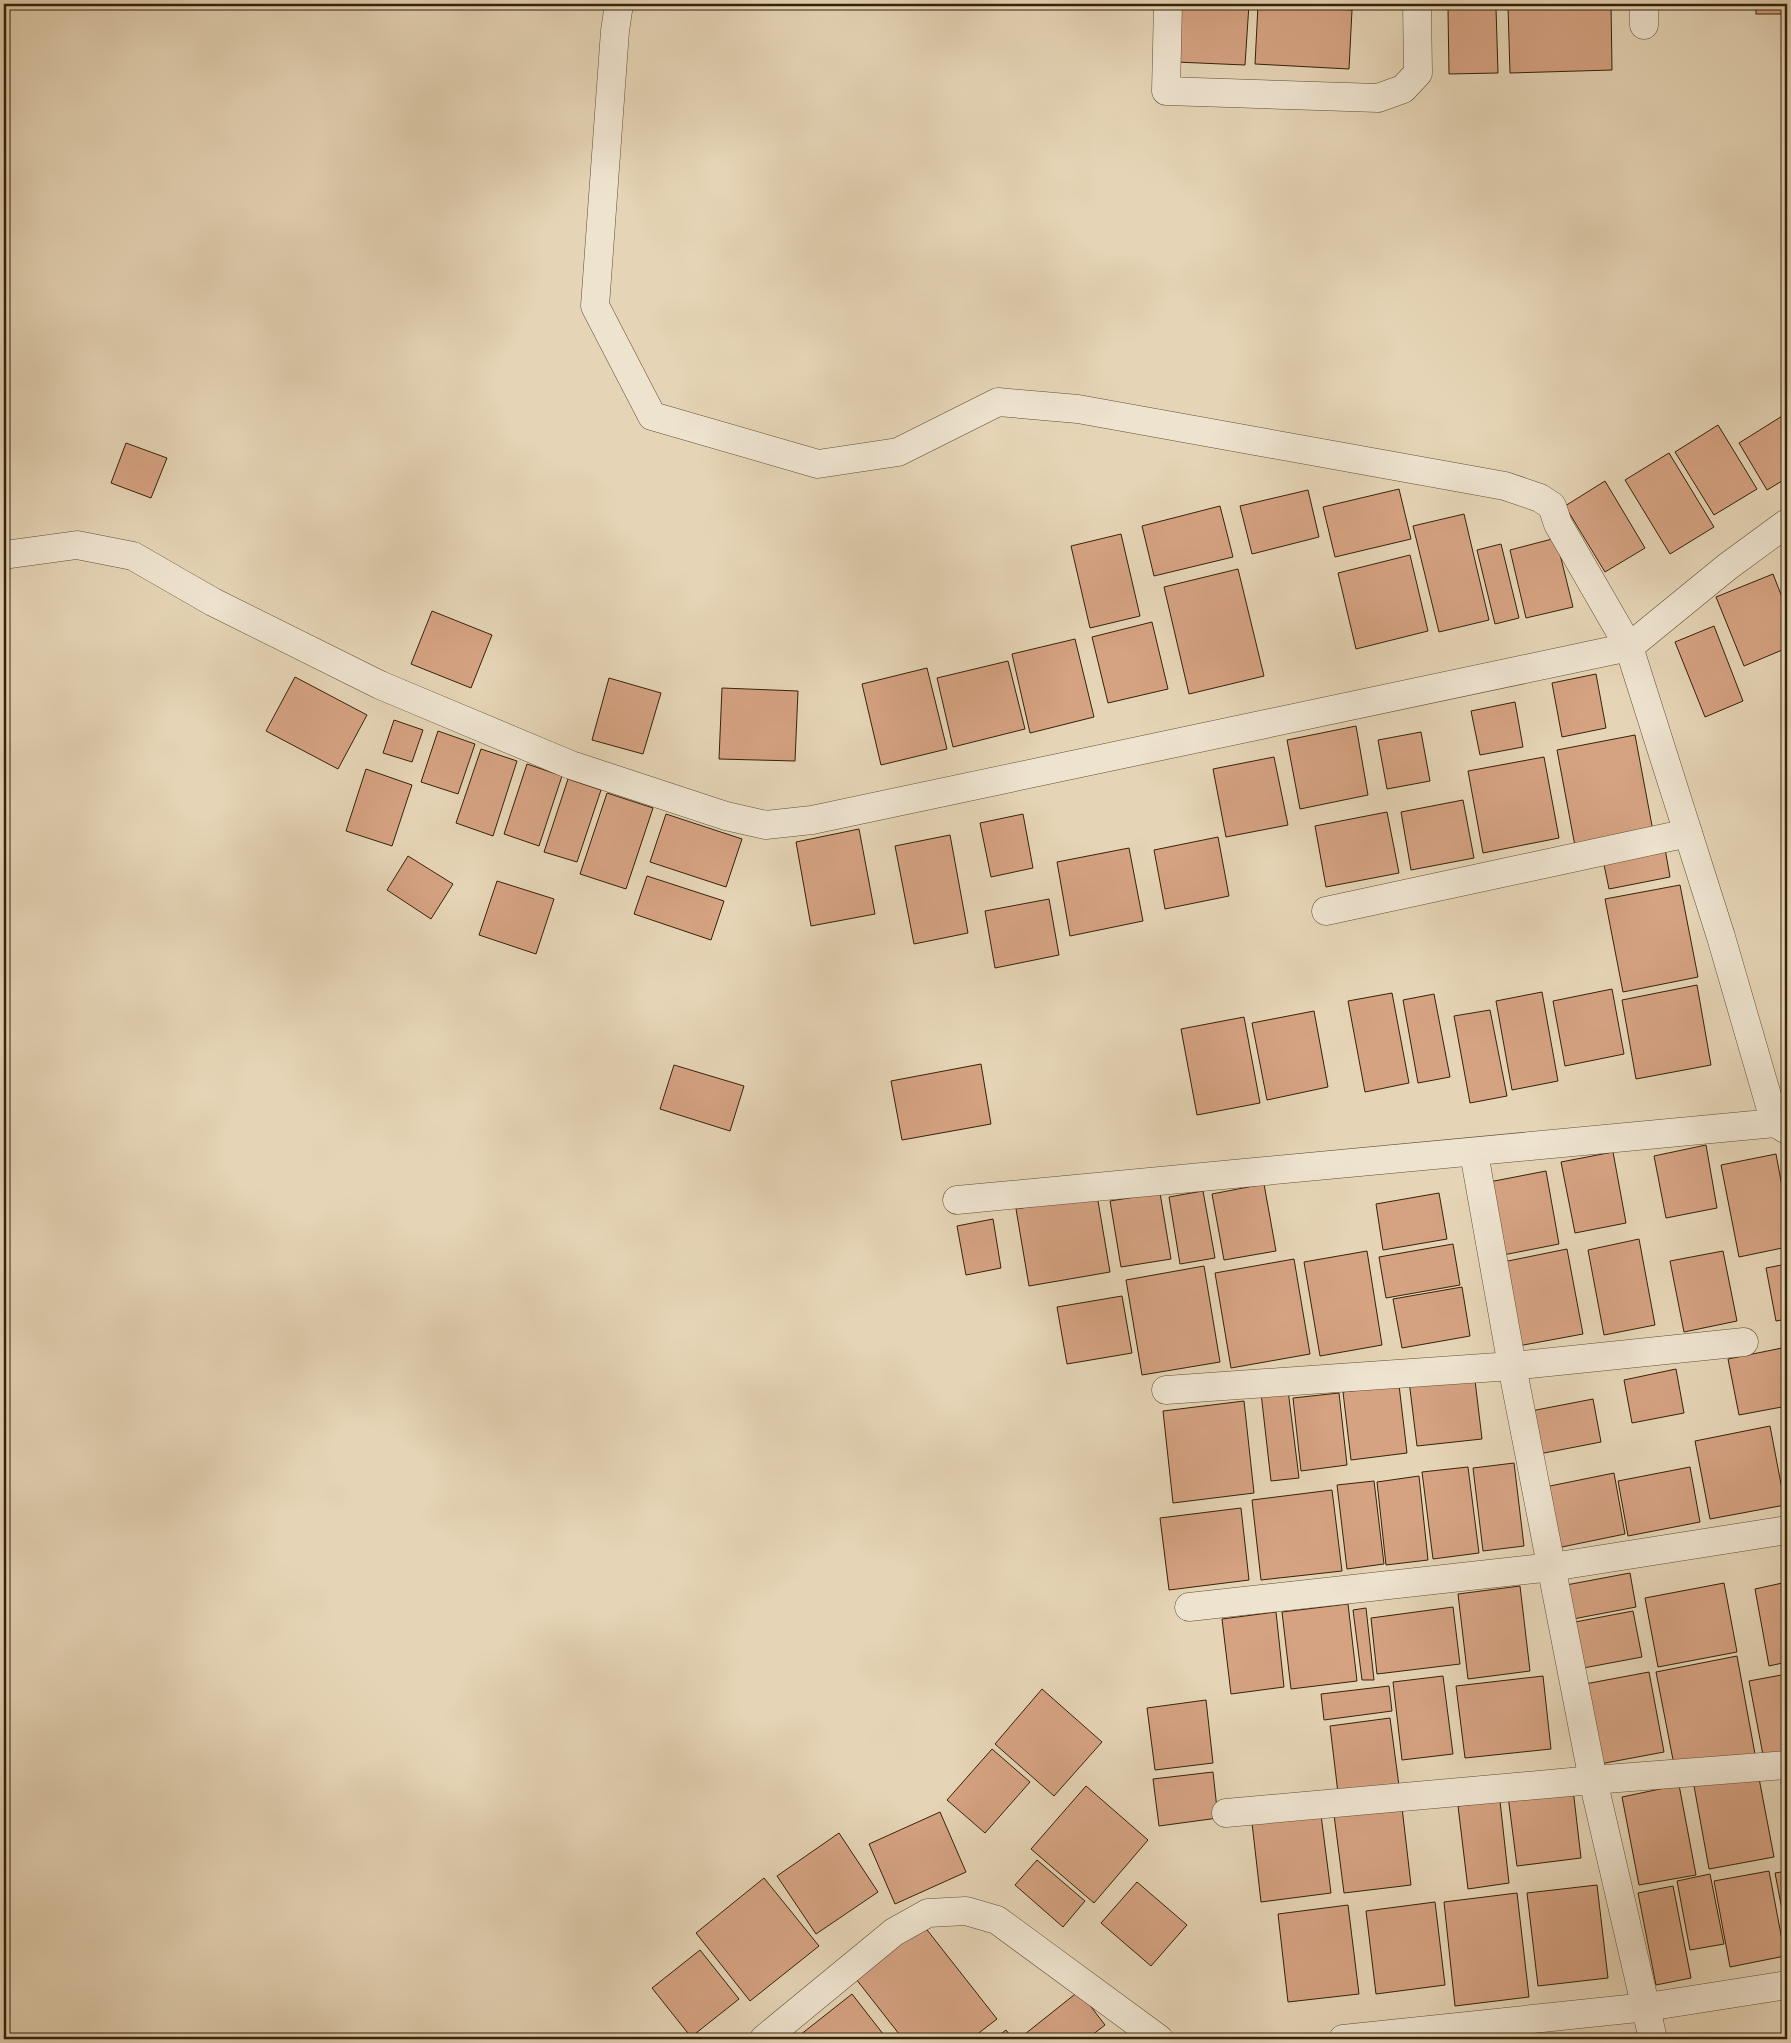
<svg xmlns="http://www.w3.org/2000/svg" width="1791" height="2043" viewBox="0 0 1791 2043" font-family="'IM FELL DW Pica',serif">
	<style>
		.building { fill: #d5a282; stroke: #352208 }
		.lines { fill: none; stroke-linecap: round; stroke-linejoin: round }
		.minor-casing { stroke: #614e33; stroke-width: 29 }
		.minor { stroke: #eee3cf; stroke-width: 28 }
	</style>
	<rect width="100%" height="100%" fill="#e5d4b5"/>
	<filter id="stains"><feTurbulence type="fractalNoise" baseFrequency=".004" numOctaves="4"/><feColorMatrix values="0 0 0 0 .2 0 0 0 0 .09 0 0 0 0 .02 0 0 0 .5 -.17"/></filter>
	<radialGradient id="worn" r=".72"><stop offset=".6" stop-color="#630" stop-opacity="0"/><stop offset="1" stop-color="#630" stop-opacity=".3"/></radialGradient>
	<g class="building">
		<polygon points="1179,4 1249,4 1245,65 1176,62"/>
		<polygon points="1611,4 1612,70 1510,73 1508,7"/>
		<rect x="1756" y="4" width="31" height="10"/>
		<polygon points="1258,5 1352,10 1349,69 1255,64"/>
		<polygon points="1496,8 1498,73 1449,74 1448,9"/>
		<polygon points="1787,413 1787,478 1767,490 1739,443"/>
		<polygon points="1718,425 1757,489 1714,515 1675,452"/>
		<polygon points="126,443 167,458 151,498 111,483"/>
		<polygon points="1669,453 1714,527 1670,554 1625,480"/>
		<polygon points="1605,481 1645,548 1605,572 1565,506"/>
		<polygon points="1399,489 1411,539 1335,557 1323,507"/>
		<polygon points="1308,490 1319,537 1252,554 1240,506"/>
		<polygon points="1220,506 1233,557 1154,576 1142,526"/>
		<polygon points="1464,514 1489,620 1439,632 1413,526"/>
		<polygon points="1121,534 1140,616 1090,628 1071,546"/>
		<polygon points="1556,538 1573,607 1526,618 1510,550"/>
		<polygon points="1501,544 1519,618 1495,624 1477,550"/>
		<polygon points="1410,555 1428,631 1356,649 1338,573"/>
		<polygon points="1238,569 1264,676 1189,694 1164,587"/>
		<polygon points="1773,574 1787,610 1787,648 1744,666 1716,597"/>
		<polygon points="432,611 492,635 471,688 411,664"/>
		<polygon points="1152,622 1168,689 1108,703 1092,637"/>
		<polygon points="1714,626 1743,701 1705,717 1675,642"/>
		<polygon points="1075,639 1094,717 1030,733 1012,654"/>
		<polygon points="1008,661 1025,729 953,747 937,678"/>
		<polygon points="927,668 947,749 881,765 862,684"/>
		<polygon points="1596,674 1606,728 1562,737 1552,683"/>
		<polygon points="295,677 367,715 338,769 266,731"/>
		<polygon points="609,678 661,693 643,754 592,740"/>
		<polygon points="722,688 798,691 795,761 719,759"/>
		<polygon points="1515,702 1523,747 1480,755 1471,711"/>
		<polygon points="394,720 423,730 412,762 383,753"/>
		<polygon points="1356,726 1368,795 1300,809 1287,740"/>
		<polygon points="438,731 475,744 458,794 421,782"/>
		<polygon points="1421,732 1430,781 1387,789 1378,740"/>
		<polygon points="1635,735 1653,831 1575,846 1557,750"/>
		<polygon points="481,749 517,761 493,836 456,823"/>
		<polygon points="1274,757 1288,825 1226,837 1213,769"/>
		<polygon points="1544,757 1559,838 1483,853 1468,771"/>
		<polygon points="527,764 562,776 539,846 504,834"/>
		<polygon points="366,769 412,785 392,846 346,831"/>
		<polygon points="568,779 601,790 577,862 544,852"/>
		<polygon points="607,793 653,808 626,889 580,874"/>
		<polygon points="1463,800 1474,858 1411,870 1401,812"/>
		<polygon points="1387,812 1399,873 1326,887 1315,826"/>
		<polygon points="666,814 742,839 726,887 650,862"/>
		<polygon points="1023,814 1033,868 991,877 980,823"/>
		<polygon points="859,829 875,914 811,926 796,842"/>
		<polygon points="950,835 968,933 914,944 895,846"/>
		<polygon points="1218,837 1229,896 1165,909 1154,850"/>
		<polygon points="1664,843 1670,877 1609,889 1602,855"/>
		<polygon points="1129,848 1143,921 1070,936 1057,862"/>
		<polygon points="408,856 453,884 431,919 387,890"/>
		<polygon points="647,876 724,901 711,940 634,914"/>
		<polygon points="497,881 554,899 536,954 479,935"/>
		<polygon points="1680,885 1698,977 1623,992 1605,899"/>
		<polygon points="1049,899 1059,955 995,968 985,911"/>
		<polygon points="1697,985 1711,1065 1636,1079 1622,1000"/>
		<polygon points="1612,989 1624,1054 1565,1066 1553,1001"/>
		<polygon points="1542,992 1558,1081 1512,1090 1496,1001"/>
		<polygon points="1392,993 1409,1083 1365,1092 1348,1001"/>
		<polygon points="1434,994 1450,1077 1418,1083 1403,1000"/>
		<polygon points="1490,1010 1507,1096 1470,1103 1454,1016"/>
		<polygon points="1314,1011 1328,1087 1267,1100 1252,1023"/>
		<polygon points="1244,1017 1260,1103 1197,1115 1181,1029"/>
		<polygon points="981,1064 991,1124 902,1140 891,1081"/>
		<polygon points="674,1065 744,1086 730,1131 660,1109"/>
		<polygon points="1706,1145 1717,1208 1666,1218 1654,1156"/>
		<polygon points="1613,1152 1626,1223 1575,1233 1561,1162"/>
		<polygon points="1776,1154 1787,1213 1787,1247 1739,1257 1721,1165"/>
		<polygon points="1546,1171 1559,1244 1498,1256 1484,1183"/>
		<polygon points="1264,1184 1276,1251 1224,1260 1212,1194"/>
		<polygon points="1203,1191 1215,1258 1180,1264 1169,1197"/>
		<polygon points="1160,1193 1171,1259 1121,1267 1110,1201"/>
		<polygon points="1439,1193 1447,1239 1383,1250 1376,1204"/>
		<polygon points="1097,1195 1110,1272 1029,1286 1016,1209"/>
		<polygon points="993,1219 1001,1268 966,1275 957,1226"/>
		<polygon points="1639,1239 1655,1325 1604,1335 1588,1250"/>
		<polygon points="1453,1244 1460,1285 1386,1298 1379,1257"/>
		<polygon points="1567,1249 1583,1334 1518,1346 1503,1262"/>
		<polygon points="1367,1251 1382,1345 1320,1356 1304,1262"/>
		<polygon points="1723,1251 1737,1321 1684,1332 1670,1261"/>
		<polygon points="1294,1259 1310,1354 1231,1368 1215,1273"/>
		<polygon points="1787,1264 1787,1319 1776,1321 1766,1268"/>
		<polygon points="1204,1266 1220,1362 1142,1375 1126,1280"/>
		<polygon points="1462,1287 1470,1336 1402,1348 1393,1299"/>
		<polygon points="1122,1296 1132,1353 1067,1364 1057,1307"/>
		<polygon points="1787,1347 1787,1406 1739,1415 1728,1359"/>
		<polygon points="1676,1369 1684,1413 1632,1423 1624,1380"/>
		<polygon points="1474,1372 1482,1439 1417,1446 1409,1381"/>
		<polygon points="1399,1385 1407,1453 1351,1460 1343,1392"/>
		<polygon points="1288,1390 1299,1478 1271,1481 1261,1393"/>
		<polygon points="1339,1393 1347,1465 1301,1471 1293,1398"/>
		<polygon points="1593,1399 1601,1442 1539,1454 1531,1411"/>
		<polygon points="1244,1401 1254,1493 1173,1503 1163,1411"/>
		<polygon points="1770,1426 1785,1505 1710,1519 1695,1441"/>
		<polygon points="1514,1463 1524,1546 1483,1551 1473,1468"/>
		<polygon points="1468,1467 1479,1553 1433,1559 1422,1472"/>
		<polygon points="1690,1467 1700,1522 1628,1536 1618,1481"/>
		<polygon points="1614,1473 1625,1534 1557,1548 1545,1487"/>
		<polygon points="1419,1476 1428,1560 1386,1565 1377,1482"/>
		<polygon points="1374,1481 1384,1564 1347,1569 1337,1485"/>
		<polygon points="1332,1490 1342,1571 1261,1580 1252,1500"/>
		<polygon points="1241,1508 1249,1580 1169,1590 1160,1518"/>
		<polygon points="1630,1573 1636,1607 1573,1619 1566,1585"/>
		<polygon points="1787,1582 1787,1662 1769,1666 1755,1589"/>
		<polygon points="1724,1583 1737,1652 1658,1667 1645,1598"/>
		<polygon points="1520,1586 1530,1671 1468,1679 1458,1594"/>
		<polygon points="1348,1604 1357,1681 1291,1689 1282,1612"/>
		<polygon points="1453,1607 1460,1664 1377,1674 1371,1618"/>
		<polygon points="1366,1608 1374,1680 1362,1680 1353,1610"/>
		<polygon points="1633,1611 1642,1657 1578,1669 1570,1623"/>
		<polygon points="1276,1612 1284,1687 1231,1694 1222,1619"/>
		<polygon points="1737,1656 1755,1754 1675,1770 1656,1672"/>
		<polygon points="1649,1672 1664,1752 1600,1764 1585,1684"/>
		<polygon points="1787,1674 1787,1751 1763,1755 1749,1681"/>
		<polygon points="1443,1676 1453,1754 1402,1760 1393,1682"/>
		<polygon points="1543,1676 1551,1749 1465,1758 1456,1686"/>
		<polygon points="1389,1686 1392,1711 1324,1720 1321,1694"/>
		<polygon points="1042,1689 1102,1742 1054,1796 995,1744"/>
		<polygon points="1206,1700 1213,1763 1155,1770 1147,1708"/>
		<polygon points="1390,1718 1399,1786 1338,1793 1330,1726"/>
		<polygon points="992,1749 1030,1782 985,1833 947,1800"/>
		<polygon points="1213,1772 1218,1818 1159,1826 1153,1779"/>
		<polygon points="1758,1773 1774,1857 1709,1869 1694,1786"/>
		<polygon points="1787,1781 1787,1815 1781,1782"/>
		<polygon points="1679,1785 1696,1875 1639,1885 1622,1797"/>
		<polygon points="1086,1786 1148,1840 1094,1903 1031,1849"/>
		<polygon points="1573,1789 1581,1858 1517,1866 1508,1796"/>
		<polygon points="1401,1799 1411,1885 1344,1893 1333,1807"/>
		<polygon points="1500,1801 1509,1883 1468,1889 1458,1806"/>
		<polygon points="940,1812 966,1872 895,1904 869,1844"/>
		<polygon points="1321,1815 1331,1893 1261,1902 1252,1823"/>
		<polygon points="839,1833 878,1892 816,1934 777,1876"/>
		<polygon points="1037,1860 1085,1901 1063,1927 1015,1885"/>
		<polygon points="1769,1871 1785,1956 1730,1967 1714,1881"/>
		<polygon points="1787,1871 1787,1936 1775,1873"/>
		<polygon points="1710,1874 1724,1944 1690,1950 1677,1881"/>
		<polygon points="764,1878 819,1946 750,2001 696,1933"/>
		<polygon points="1137,1882 1187,1925 1151,1966 1101,1923"/>
		<polygon points="1597,1885 1608,1978 1538,1986 1527,1893"/>
		<polygon points="1673,1886 1691,1978 1656,1985 1638,1893"/>
		<polygon points="1517,1893 1529,1997 1455,2006 1444,1902"/>
		<polygon points="1435,1902 1445,1985 1376,1994 1366,1911"/>
		<polygon points="1348,1905 1359,1994 1288,2002 1278,1914"/>
		<polygon points="924,1926 997,2019 971,2039 903,2039 856,1979"/>
		<polygon points="700,1950 739,1999 691,2037 652,1988"/>
		<polygon points="1079,1991 1105,2025 1087,2039 1021,2039 1020,2038"/>
		<polygon points="852,1994 887,2039 795,2039"/>
		<polygon points="1006,2030 1013,2039 994,2039"/>
	</g>
	<g class="lines">
		<g class="minor-casing">
			<g id="minor">
				<polyline points="619,4 615,31 595,306 652,416 818,464 898,452 998,402 1078,409 1505,486 1540,498 1552,506 1558,524 1629,647 1721,937 1775,1123 1787,1130"/>
				<polyline points="1168,4 1166,91 1378,98 1403,89 1418,73 1417,4"/>
				<polyline points="1644,25 1644,4"/>
				<polyline points="4,555 77,545 133,556 213,602 380,685 571,765 726,816 766,825 812,820 1629,647 1727,567 1787,523"/>
				<polyline points="1326,911 1688,833"/>
				<polyline points="1474,1153 1512,1366 1593,1780 1653,2039"/>
				<polyline points="957,1200 1775,1123"/>
				<polyline points="1166,1390 1512,1366 1744,1342"/>
				<polyline points="1189,1607 1552,1567 1787,1530"/>
				<polyline points="1226,1813 1593,1780 1787,1765"/>
				<polyline points="764,2039 894,1932 928,1913 966,1911 997,1920 1159,2039"/>
				<polyline points="1343,2039 1647,2007 1787,1985"/>
			</g>
		</g>
		<use href="#minor" class="minor"/>
	</g>
	<rect width="1791" height="2043" fill="none" stroke="#e5d4b5" stroke-width="20"/>
	<rect x="5" y="5" width="1781" height="2033" fill="none" stroke="#352208" stroke-width="2.5"/>
	<rect x="10" y="10" width="1771" height="2023" fill="none" stroke="#352208"/>
	<rect width="100%" height="100%" filter="url(#stains)"/>
	<rect width="100%" height="100%" fill="url(#worn)"/>
</svg>
